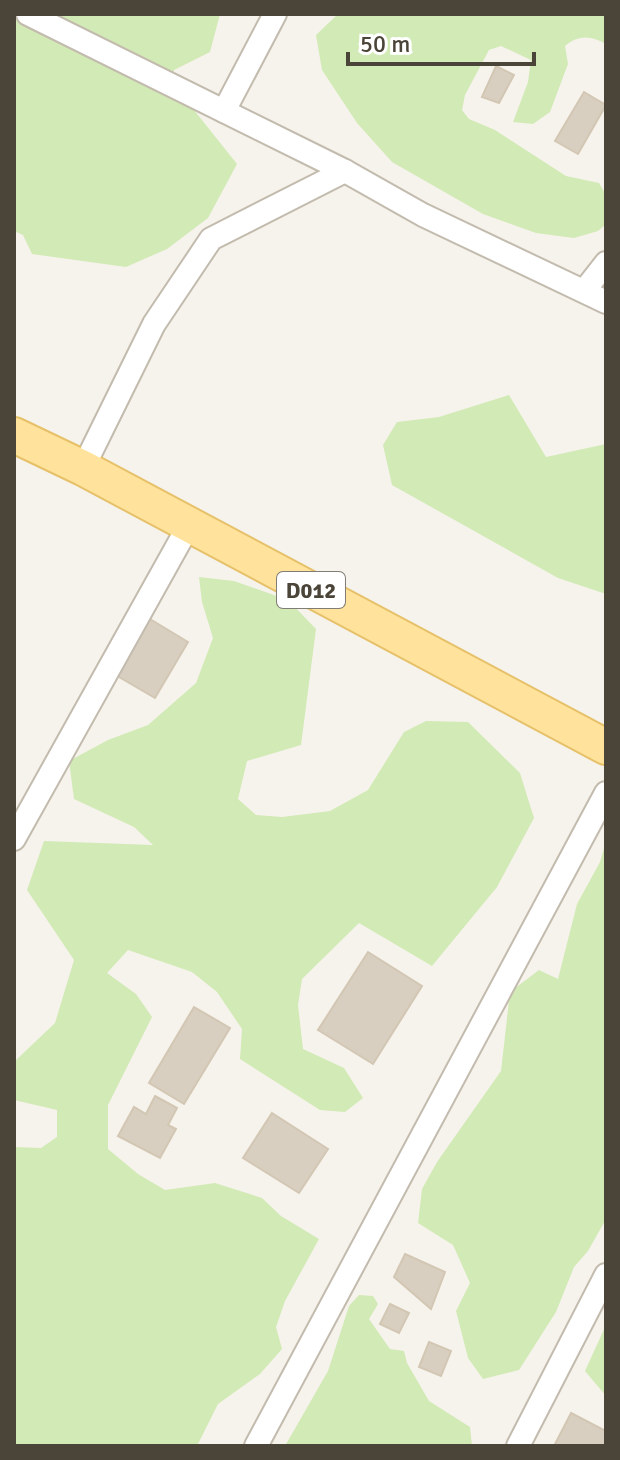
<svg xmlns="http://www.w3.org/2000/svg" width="620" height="1460" viewBox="0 0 620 1460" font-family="Signika,sans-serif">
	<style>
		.green { fill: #d2eab5 }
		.building { fill: #d8cfc1; stroke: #d3c7b4; stroke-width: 2 }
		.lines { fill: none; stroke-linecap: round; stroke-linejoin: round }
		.minor-casing { stroke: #c2bbae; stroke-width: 26 }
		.primary-casing { stroke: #e6c16a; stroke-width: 38 }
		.minor { stroke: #fff; stroke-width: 22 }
		.primary { stroke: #ffe39c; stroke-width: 34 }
		.labels { text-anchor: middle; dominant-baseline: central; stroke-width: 6; stroke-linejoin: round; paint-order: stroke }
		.shield { fill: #fff; stroke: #817c74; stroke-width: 2 }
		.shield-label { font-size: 22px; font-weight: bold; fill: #4b4439 }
	</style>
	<rect width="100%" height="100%" fill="#f6f3ec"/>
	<g class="green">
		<polygon points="14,14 220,14 210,52 174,70 174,85 237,164 208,218 167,249 126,267 32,254 23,235 14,231"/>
		<path d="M338,14H606V44C591,35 578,35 565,46L568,64L550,112L533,124L513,122L528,82L531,60L501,46L489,50L465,95L462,110L469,119L495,130L566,176L599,183L606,195V224L598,231L574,238L536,233L483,214L392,162L357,123L322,70L316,35Z"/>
		<polygon points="509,395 546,457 606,444 606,594 558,578 392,485 383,445 397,422 439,417"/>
		<polygon points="199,577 234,581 288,600 316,629 301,745 247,761 238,799 256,815 282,817 330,811 368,790 404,732 426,721 468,722 520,773 534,818 497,887 432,966 359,923 302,979 298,1005 303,1049 344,1068 363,1098 345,1112 320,1110 240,1059 242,1029 217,992 192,972 128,950 107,973 136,994 152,1017 108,1105 108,1149 138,1174 165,1190 215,1183 262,1198 281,1216 319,1239 285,1301 276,1327 282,1349 260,1374 218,1404 197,1446 14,1446 14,1147 41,1148 57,1137 57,1110 14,1100 14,1062 55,1023 74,960 27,890 44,841 153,845 134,827 74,799 69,761 108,740 148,725 196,683 213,638 202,602"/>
		<polygon points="606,841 606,1219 588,1251 574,1267 556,1312 519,1370 483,1379 468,1358 456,1311 470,1283 453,1245 418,1223 422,1189 437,1162 501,1071 510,992 539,970 558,979 577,904 600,862"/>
		<polygon points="359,1295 373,1296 378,1304 369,1319 390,1349 404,1351 407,1363 429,1401 470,1427 472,1446 285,1446 328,1371 349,1306"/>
		<polygon points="606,1325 606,1396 585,1371"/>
	</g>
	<g class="building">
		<polygon points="496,66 514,75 499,103 482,97"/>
		<polygon points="584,92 606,105 578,154 555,141"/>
		<polygon points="145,616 188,642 155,698 112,673"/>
		<polygon points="368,952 422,986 373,1064 318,1030"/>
		<polygon points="194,1007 230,1028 184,1104 149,1083"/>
		<polygon points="155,1096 177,1108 168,1125 176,1129 160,1158 118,1136 134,1107 146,1114"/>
		<polygon points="272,1113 328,1149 299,1193 243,1158"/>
		<polygon points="405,1254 445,1272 431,1309 394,1277"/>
		<polygon points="390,1304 409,1313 399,1333 380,1324"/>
		<polygon points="429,1342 451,1351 441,1376 419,1367"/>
		<polygon points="571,1413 606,1431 606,1446 554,1446"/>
	</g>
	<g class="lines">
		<g class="minor-casing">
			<g id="minor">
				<polyline points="28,14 345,171 423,215 606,302"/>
				<polyline points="224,111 275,14"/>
				<polyline points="584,291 606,263"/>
				<polyline points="83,468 154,324 211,239 345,171"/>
				<polyline points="14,839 189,525"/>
				<polyline points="256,1446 606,793"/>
				<polyline points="518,1446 606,1275"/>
			</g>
		</g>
		<g class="primary-casing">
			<polyline id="primary" points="14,435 83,468 606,747"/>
		</g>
		<use href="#minor" class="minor"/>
		<use href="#primary" class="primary"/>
	</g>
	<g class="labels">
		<rect class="shield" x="277" y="572" width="68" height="36" rx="6"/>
		<g class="shield-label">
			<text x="311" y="590">D012</text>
		</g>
	</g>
	<rect width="620" height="1460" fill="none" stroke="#4b4439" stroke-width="32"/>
	<path d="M348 52v12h186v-12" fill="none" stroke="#4b4439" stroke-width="4"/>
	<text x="360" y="52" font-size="24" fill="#4b4439" stroke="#ffffff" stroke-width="6" paint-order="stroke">50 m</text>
</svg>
